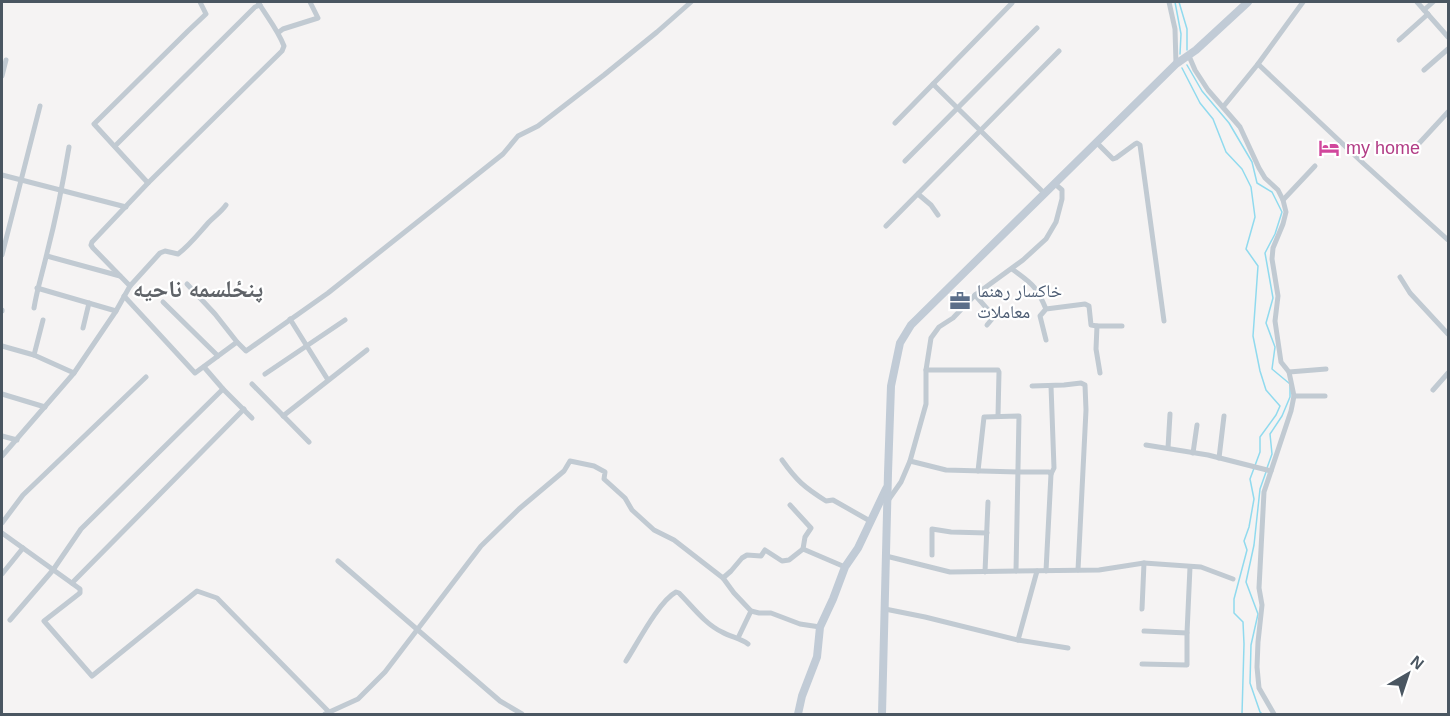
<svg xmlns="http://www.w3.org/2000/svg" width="1450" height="716" viewBox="0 0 1450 716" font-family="Helvetica,'Noto Naskh Arabic',sans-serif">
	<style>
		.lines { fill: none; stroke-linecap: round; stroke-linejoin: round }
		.stream { stroke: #90daee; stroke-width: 1.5 }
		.street { stroke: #c1cad2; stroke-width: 5 }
		.secondary { stroke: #c1cbd6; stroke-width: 8 }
		.labels { text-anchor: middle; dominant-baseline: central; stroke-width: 4.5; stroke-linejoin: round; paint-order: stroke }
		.hotel-label { font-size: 18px; fill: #b23c85; stroke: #fff; text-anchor: start }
		.service-label { font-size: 18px; fill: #4e5e75; stroke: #fff; text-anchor: start }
		.district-label { font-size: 24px; font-weight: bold; fill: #5f6368; stroke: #fff }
	</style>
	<rect width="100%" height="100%" fill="#f5f3f3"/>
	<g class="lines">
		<g class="stream">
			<polyline points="1175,2 1181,34 1180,54"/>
			<polyline points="1179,2 1187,29 1187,50"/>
			<polyline points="1187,65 1202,91 1229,123 1252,162 1257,183 1272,192 1282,212 1275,234 1265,253 1273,298 1266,323 1275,347 1272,369 1290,384 1290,397 1282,416 1270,434 1272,454 1267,468"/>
			<polyline points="1182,68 1200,103 1213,119 1226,152 1242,169 1251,187 1255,217 1246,249 1258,266 1253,336 1260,371 1266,390 1280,406 1276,415 1260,437 1260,452 1250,479 1254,499 1249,527 1244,541 1247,550 1234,599 1234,613 1243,622 1244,644 1242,714"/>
			<polyline points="1262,714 1260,712 1250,683 1251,645 1258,614 1246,582 1254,545 1260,489 1266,472"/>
		</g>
		<g class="street">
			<polyline points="1169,2 1175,29 1176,64"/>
			<polyline points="1417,2 1448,37"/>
			<polyline points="1424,10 1433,2"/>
			<polyline points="279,32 283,29 318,18 310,2"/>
			<polyline points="1399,40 1428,14"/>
			<polyline points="1189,56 1195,70 1208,90 1240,127 1259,168 1265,178 1278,190 1283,200 1286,212 1283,224 1273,248 1272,259 1278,296 1275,321 1281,362 1289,372 1294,396 1291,411 1264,492 1259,588 1262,605 1258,642 1257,667 1259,688 1274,714"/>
			<polyline points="1258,64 1364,164 1448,240"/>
			<polyline points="1424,70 1448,49"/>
			<polyline points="2,76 6,60"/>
			<polyline points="933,84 1044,193"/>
			<polyline points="1223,107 1258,64 1303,2"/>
			<polyline points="895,123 1012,3"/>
			<polyline points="1096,142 1113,159 1116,158 1135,144 1137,143 1140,145 1164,321"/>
			<polyline points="115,146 255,7 260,5"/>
			<polyline points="1412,151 1448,112"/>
			<polyline points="905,161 1037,28"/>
			<polyline points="2,175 126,207"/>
			<polyline points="148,183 94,124 188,31 206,14 200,2"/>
			<polyline points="918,194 931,205 938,215"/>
			<polyline points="1283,200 1315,166"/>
			<polyline points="886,226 1059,51"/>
			<polyline points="2,255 40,106"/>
			<polyline points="47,256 120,276"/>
			<path d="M1012,269C1032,284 1036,285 1046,309"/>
			<polyline points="1400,277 1410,293 1448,334"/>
			<polyline points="187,284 215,314 237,342"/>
			<path d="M130,286L93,248L91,245L92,242L148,183L282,51L284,46C278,30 267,17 258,2"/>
			<polyline points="37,288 116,311"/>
			<polyline points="975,295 989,311 989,314 992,317 992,319 987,325"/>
			<polyline points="124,296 195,373 237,342 246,351 328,293 503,154 518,136 538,126 604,75 657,32 691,2"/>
			<polyline points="163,302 218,356"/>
			<path d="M34,308C37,289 43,271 47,253C56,218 63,183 69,147"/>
			<polyline points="2,311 2,310"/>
			<polyline points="290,319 328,380"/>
			<polyline points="1097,326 1096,349 1100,373"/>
			<polyline points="83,328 89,303"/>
			<polyline points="1046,340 1040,316 1046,309 1085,304 1089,306 1091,325 1097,326 1122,326"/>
			<polyline points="2,346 34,355 74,373"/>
			<polyline points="34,355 43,320"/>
			<polyline points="204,367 223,389 252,418"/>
			<polyline points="926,370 998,370 999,372 998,416"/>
			<polyline points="1289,372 1326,369"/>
			<polyline points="265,374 345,320"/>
			<polyline points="252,384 309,442"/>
			<polyline points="1032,386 1064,385 1081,383 1085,385 1086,410 1078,570"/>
			<polyline points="1433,390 1448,373"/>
			<polyline points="2,394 45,407"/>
			<polyline points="1294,396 1325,396"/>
			<polyline points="283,416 367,350"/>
			<polyline points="2,436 17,440"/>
			<polyline points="1146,445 1208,455 1271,471"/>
			<polyline points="1168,448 1170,414"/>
			<polyline points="1193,453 1197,425"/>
			<path d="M2,456L74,373L116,311L130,286L160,253L165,251L178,254C190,245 199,233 209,222C215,216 221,212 226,205"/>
			<polyline points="1219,458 1224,416"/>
			<path d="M782,460C797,481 804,487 826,501L833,500L870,521"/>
			<polyline points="910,461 946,470 1018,472 1049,472 1051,474"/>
			<polyline points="978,471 984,417 1019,416 1016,571"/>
			<polyline points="887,502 901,482 910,461 926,404 926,370 931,338 939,327 953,318 975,295 1023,260 1046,239 1056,222 1062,199 1062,190 1054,183"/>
			<polyline points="790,505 811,528 805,537 803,549"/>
			<polyline points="2,523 23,495 146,377"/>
			<polyline points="2,533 80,589 80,593 44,621 92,676 197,591 217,598 329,712"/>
			<polyline points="932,555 932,529 951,532 987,533"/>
			<polyline points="886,556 950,572 1099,570 1144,563 1201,567 1233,579"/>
			<polyline points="338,561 500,701 522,714"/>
			<polyline points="1046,571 1051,474 1054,468 1051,386"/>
			<polyline points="985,572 988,502"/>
			<polyline points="2,574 23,548"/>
			<polyline points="723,578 731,571 742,558 747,555 761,556 765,550 782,561 789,560 803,549 845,567"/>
			<polyline points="72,583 244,409"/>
			<polyline points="885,609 925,617 1018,640 1068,648"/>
			<polyline points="1142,609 1144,563"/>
			<polyline points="10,620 53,570 81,529 223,389"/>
			<polyline points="1144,631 1187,633"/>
			<polyline points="738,638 751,611"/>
			<polyline points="1018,640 1037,571"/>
			<path d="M626,661C637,644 659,601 676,592L679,593C692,606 705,624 722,632C731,637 740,638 748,644"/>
			<polyline points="1142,664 1187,665 1187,633 1190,567"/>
			<polyline points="325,714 358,699 385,672 481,546 519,509 564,471 570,461 594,466 605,472 604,479 625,498 632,510 654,530 674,540 723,578 734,593 751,611 759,613 771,613 800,624 820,627"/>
		</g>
		<g class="secondary">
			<polyline points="798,714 802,696 817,657 820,627 833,599 845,567 858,548 886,489"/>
			<polyline points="882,714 888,473 891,386 900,343 911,325 1176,64 1196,50 1248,2"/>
		</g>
	</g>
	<defs>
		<g id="hotel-bare" transform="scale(1.62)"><path d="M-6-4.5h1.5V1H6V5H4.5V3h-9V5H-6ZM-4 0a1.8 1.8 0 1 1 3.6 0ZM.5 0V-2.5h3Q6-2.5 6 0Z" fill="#d1479c" stroke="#fff" stroke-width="2.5" paint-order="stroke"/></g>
		<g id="office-bare" transform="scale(1.62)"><path d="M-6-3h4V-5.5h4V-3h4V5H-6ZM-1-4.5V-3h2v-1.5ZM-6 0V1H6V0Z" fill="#5c6f8a" stroke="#fff" stroke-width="2.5" paint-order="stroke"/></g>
	</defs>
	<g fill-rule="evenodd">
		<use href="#hotel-bare" x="1329" y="148"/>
		<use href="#office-bare" x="960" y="301"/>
	</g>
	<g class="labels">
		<g class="hotel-label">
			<text x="1346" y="148">my home</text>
		</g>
		<g class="service-label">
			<text x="977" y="291">خاکسار رهنما<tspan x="977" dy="21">معاملات</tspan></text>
		</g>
		<g class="district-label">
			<text x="198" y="288">پنځلسمه ناحیه</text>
		</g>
	</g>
	<rect width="1450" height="716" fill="none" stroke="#4a5661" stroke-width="6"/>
	<g transform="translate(1408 674) rotate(39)" stroke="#ffffff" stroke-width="4.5" paint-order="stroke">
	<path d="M0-4.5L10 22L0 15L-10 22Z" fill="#4a5661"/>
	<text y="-9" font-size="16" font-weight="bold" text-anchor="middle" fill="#4a5661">N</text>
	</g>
</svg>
